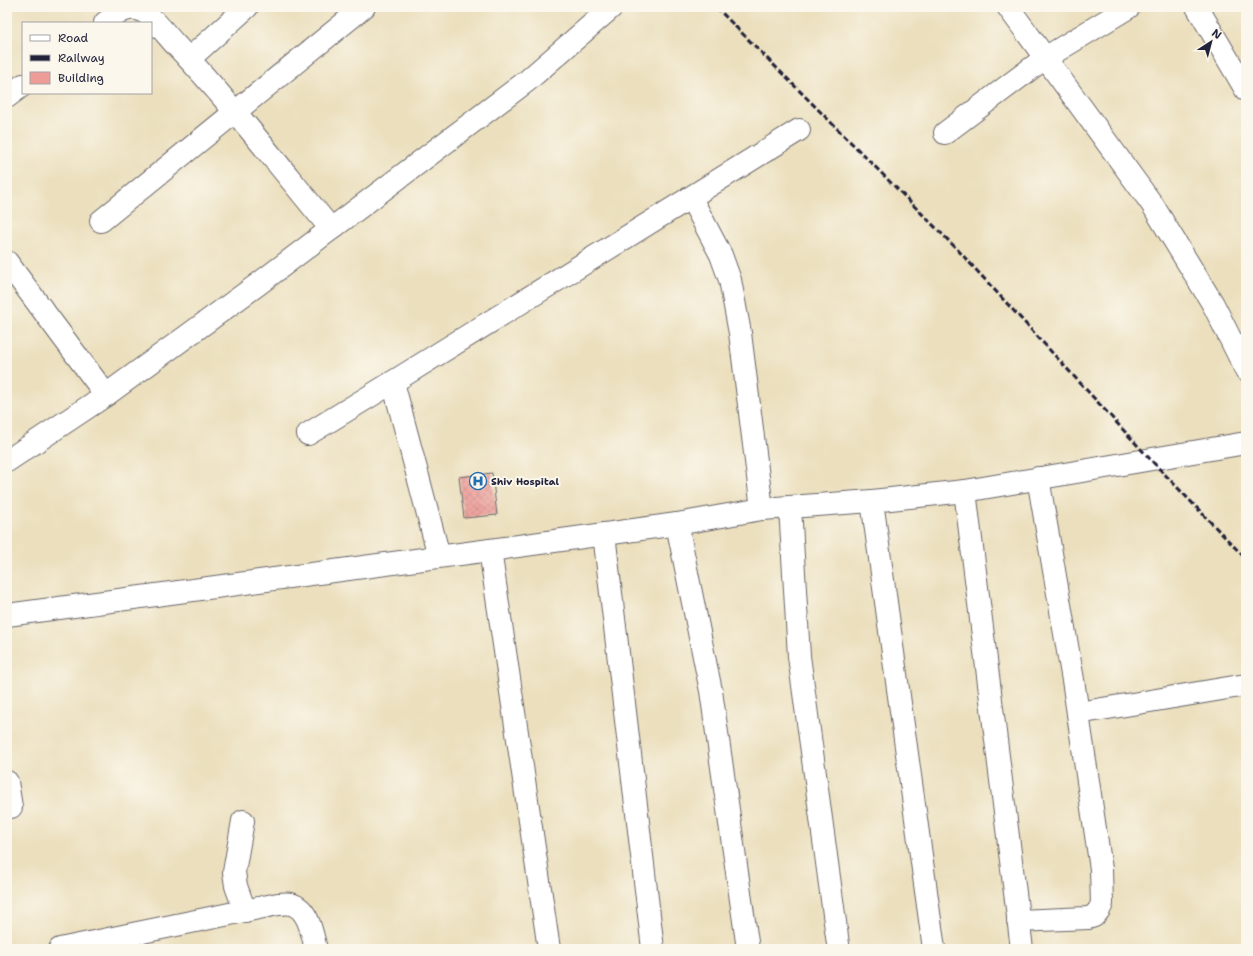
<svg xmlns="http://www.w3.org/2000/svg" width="1253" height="956" viewBox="0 0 1253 956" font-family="'Shantell Sans',sans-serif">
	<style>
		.building { fill: url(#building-cross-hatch) }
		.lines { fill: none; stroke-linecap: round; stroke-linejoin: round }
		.minor-casing { stroke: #686468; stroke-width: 24 }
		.major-casing { stroke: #686468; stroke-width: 24 }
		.minor { stroke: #fff; stroke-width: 22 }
		.major { stroke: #fff; stroke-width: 22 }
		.rail { stroke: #22223b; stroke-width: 3; stroke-dasharray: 6 3; stroke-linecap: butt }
		.labels { text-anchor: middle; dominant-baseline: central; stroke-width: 4; stroke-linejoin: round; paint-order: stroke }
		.poi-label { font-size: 10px; font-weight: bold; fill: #22223b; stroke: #fbf7ec; text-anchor: start }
	</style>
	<defs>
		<pattern id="building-cross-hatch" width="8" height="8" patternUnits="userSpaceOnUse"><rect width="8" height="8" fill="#ee9c98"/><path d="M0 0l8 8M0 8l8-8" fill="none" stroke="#c07f7d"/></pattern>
	</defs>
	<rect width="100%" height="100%" fill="#fbf7ec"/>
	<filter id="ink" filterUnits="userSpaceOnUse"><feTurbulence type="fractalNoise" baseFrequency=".025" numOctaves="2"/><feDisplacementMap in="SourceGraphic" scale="8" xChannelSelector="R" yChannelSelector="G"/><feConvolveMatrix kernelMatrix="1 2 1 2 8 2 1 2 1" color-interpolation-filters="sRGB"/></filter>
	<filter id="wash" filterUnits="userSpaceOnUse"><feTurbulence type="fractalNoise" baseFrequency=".012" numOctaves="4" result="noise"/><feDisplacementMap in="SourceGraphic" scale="16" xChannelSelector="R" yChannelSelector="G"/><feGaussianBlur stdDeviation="0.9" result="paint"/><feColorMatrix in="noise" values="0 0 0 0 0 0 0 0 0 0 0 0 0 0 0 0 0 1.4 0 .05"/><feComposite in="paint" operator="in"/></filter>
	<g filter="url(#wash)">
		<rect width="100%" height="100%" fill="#ebdfbd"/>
		<g id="blocks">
			<polygon class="building" points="492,473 497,515 464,518 459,477"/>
		</g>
	</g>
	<g filter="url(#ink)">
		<use href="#blocks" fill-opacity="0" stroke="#686468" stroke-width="1"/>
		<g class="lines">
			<g class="minor-casing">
				<g id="minor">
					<polyline points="1008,7 1152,204 1213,304 1246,370"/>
					<polyline points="1197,7 1246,90"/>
					<path d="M105,23C116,15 126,5 140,10C149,13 166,34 173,42C229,101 279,166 331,229"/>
					<polyline points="189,59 247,7"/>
					<polyline points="7,97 23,85"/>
					<polyline points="945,133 1045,58 1129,7"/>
					<polyline points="691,198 721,255 730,280 740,333 762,509"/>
					<polyline points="101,221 364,7"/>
					<polyline points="7,262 106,395"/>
					<polyline points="393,382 439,556"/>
					<polyline points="308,434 393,382 799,130"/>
					<polyline points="7,461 106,395 257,285 527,81 612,7"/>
					<polyline points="965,491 1022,949"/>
					<polyline points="872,501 934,949"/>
					<polyline points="790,507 799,656 838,944"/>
					<polyline points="677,524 711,691 748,949"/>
					<polyline points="604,534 653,949"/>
					<polyline points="490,550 549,949"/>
					<polyline points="1078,713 1246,685"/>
					<polyline points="7,782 11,807"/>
					<polyline points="243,821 234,872 236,886 245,911"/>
					<polyline points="1018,921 1088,918 1094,916 1099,910 1102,904 1101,869 1073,680 1038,478"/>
					<path d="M60,949L278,904C282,904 287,903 291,904C309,909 312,934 316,949"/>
				</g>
			</g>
			<g class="major-casing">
				<polyline id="major" points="7,615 490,550 677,524 762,509 872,501 965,491 1246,443"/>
			</g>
			<use href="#minor" class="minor"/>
			<use href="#major" class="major"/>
			<polyline class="rail" points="716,7 956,248 1150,459 1246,559"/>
		</g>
	</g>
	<defs>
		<g id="hospital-ring" transform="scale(0.9)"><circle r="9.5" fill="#fbf7ec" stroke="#1f6fb2" stroke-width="1.5"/><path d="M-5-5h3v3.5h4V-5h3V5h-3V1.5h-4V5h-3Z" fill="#1f6fb2"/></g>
	</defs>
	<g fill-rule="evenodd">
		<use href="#hospital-ring" x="478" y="481"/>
	</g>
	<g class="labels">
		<g class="poi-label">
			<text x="491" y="481">Shiv Hospital</text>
		</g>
	</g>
	<rect width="1253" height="956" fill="none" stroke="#fbf7ec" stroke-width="24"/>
	<rect x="22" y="22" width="130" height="72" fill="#fbf7ec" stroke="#a4a2a5"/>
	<rect x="30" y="35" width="20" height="6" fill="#ffffff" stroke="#a4a2a5"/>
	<text x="58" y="42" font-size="12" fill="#22223b">Road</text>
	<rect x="30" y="55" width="20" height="6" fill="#22223b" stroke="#a4a2a5"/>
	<text x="58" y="62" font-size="12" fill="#22223b">Railway</text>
	<rect x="30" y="72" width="20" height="12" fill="#ee9c98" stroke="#a4a2a5"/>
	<text x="58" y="82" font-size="12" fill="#22223b">Building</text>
	<g transform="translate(1211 42) rotate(36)" stroke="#fbf7ec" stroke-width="3" paint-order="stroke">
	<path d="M0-3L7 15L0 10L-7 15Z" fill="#22223b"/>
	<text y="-6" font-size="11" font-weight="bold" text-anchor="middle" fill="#22223b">N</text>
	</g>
</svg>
